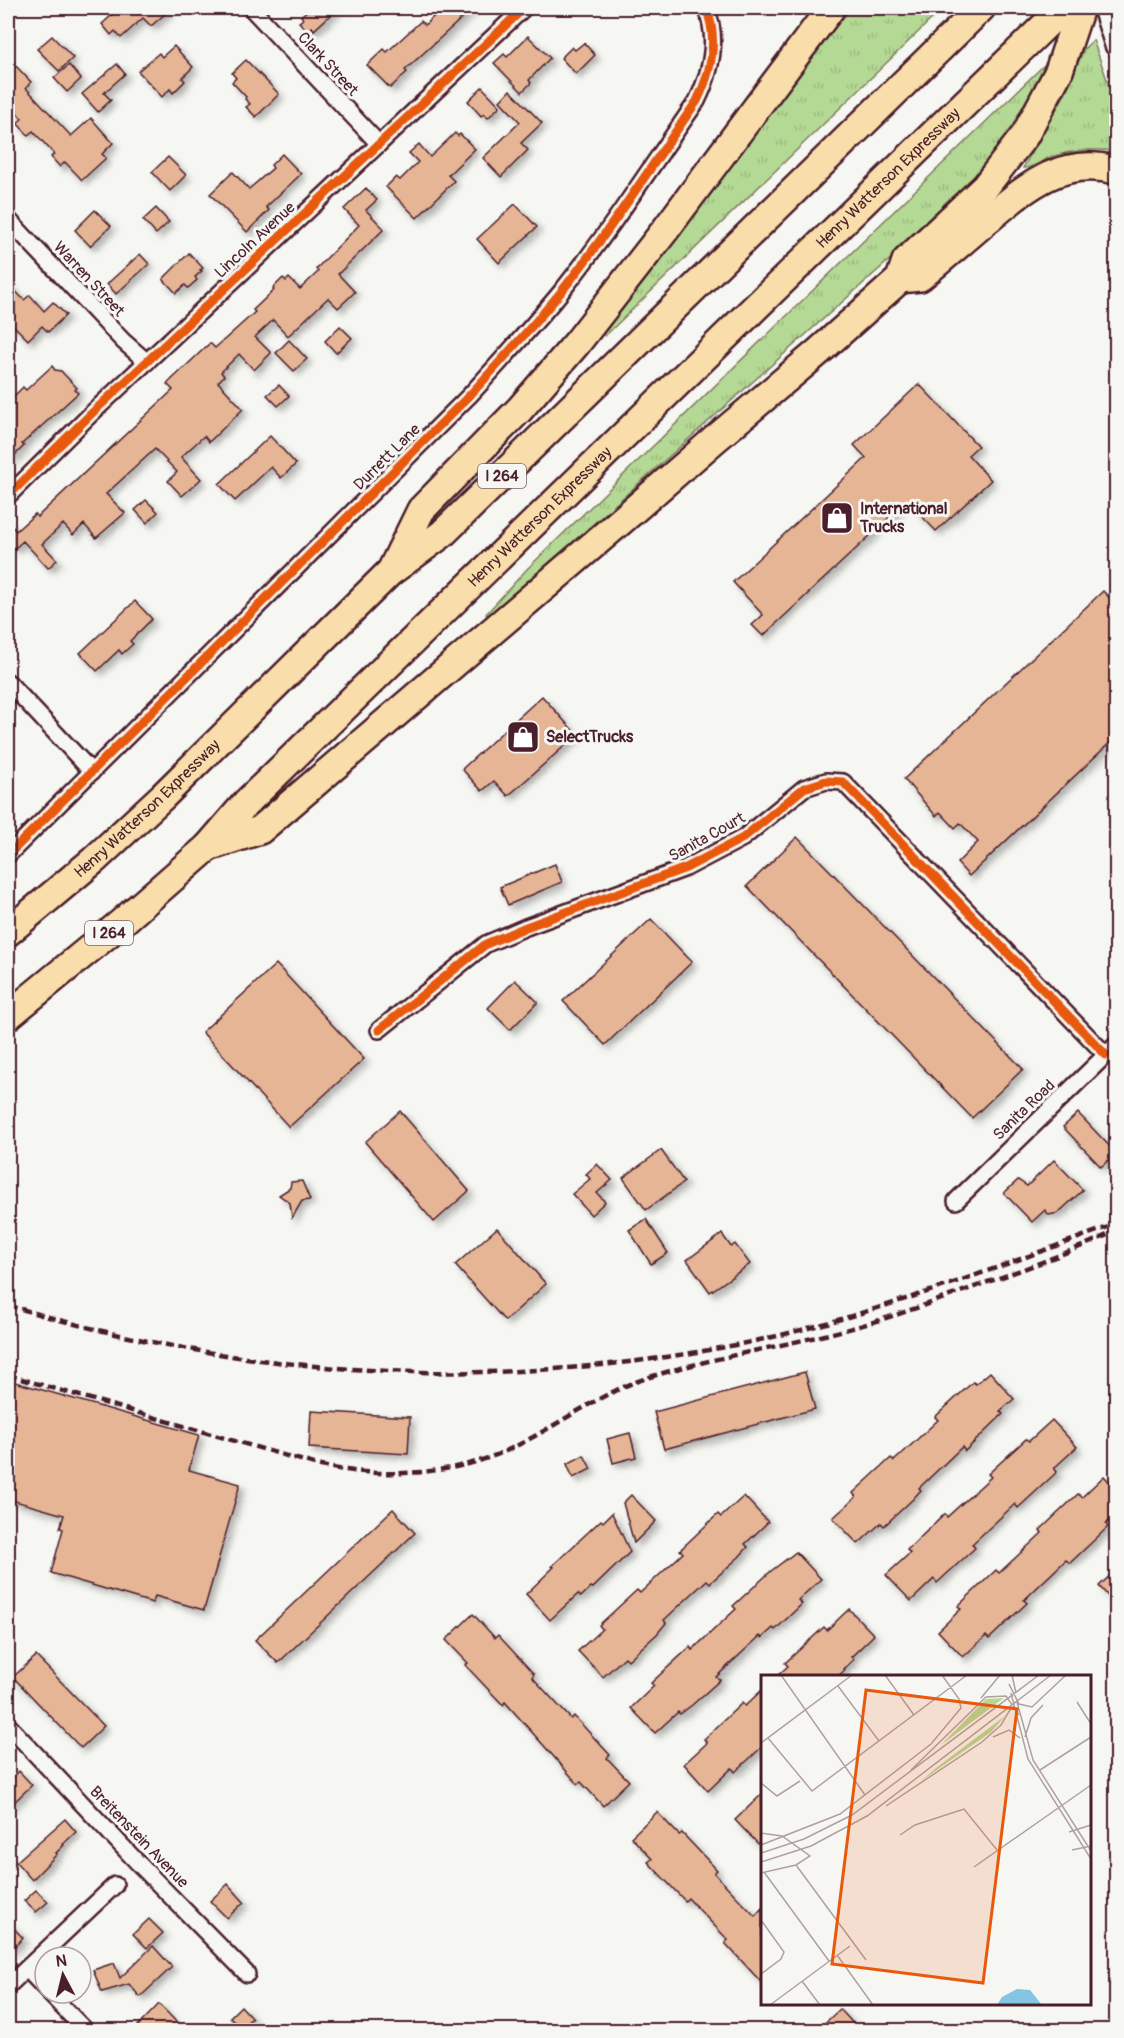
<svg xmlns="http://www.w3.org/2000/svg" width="1124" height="2038" viewBox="0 0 1124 2038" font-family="Pangolin,sans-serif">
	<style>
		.grass { fill: url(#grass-tufts); stroke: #7f7c60; stroke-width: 1.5 }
		.building { fill: #e5b596; stroke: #4a1f2b; stroke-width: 1.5; filter: url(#shadow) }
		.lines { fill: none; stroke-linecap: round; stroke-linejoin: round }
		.minor-casing { stroke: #4a1f2b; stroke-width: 20 }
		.secondary-casing { stroke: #4a1f2b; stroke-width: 26 }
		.motorway-casing { stroke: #4a1f2b; stroke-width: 32 }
		.minor { stroke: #f6f6f2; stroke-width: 15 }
		.secondary { stroke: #f6f6f2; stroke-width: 21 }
		.motorway { stroke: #f9deab; stroke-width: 27 }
		.rail { stroke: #4a1f2b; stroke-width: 4.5; stroke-dasharray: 9 4.5; stroke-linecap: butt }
		.cycleway-casing { stroke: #f6f6f2; stroke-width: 13 }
		.cycleway { stroke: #e8590c; stroke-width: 9 }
		.labels { text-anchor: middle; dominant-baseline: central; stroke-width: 6; stroke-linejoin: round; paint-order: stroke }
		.shield { fill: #f6f6f2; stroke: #7e6067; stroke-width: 1.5 }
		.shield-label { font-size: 15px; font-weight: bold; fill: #4a1f2b }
		.street-label { font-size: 16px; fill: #4a1f2b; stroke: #f6f6f2 }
		.poi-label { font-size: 16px; font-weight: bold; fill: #4a1f2b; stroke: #f6f6f2; text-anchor: start }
		.inset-road { fill: none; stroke: #b1a0a2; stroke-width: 1.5 }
		.view { fill: #e8590c; fill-opacity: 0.15; stroke: #e8590c; stroke-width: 3 }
		.inset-edge { fill: none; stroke: #4a1f2b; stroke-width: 3 }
	</style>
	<defs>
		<pattern id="grass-tufts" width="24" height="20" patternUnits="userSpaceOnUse" patternTransform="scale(1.5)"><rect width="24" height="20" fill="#b4d994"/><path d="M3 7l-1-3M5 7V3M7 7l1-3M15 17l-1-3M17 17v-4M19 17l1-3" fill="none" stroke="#9cba80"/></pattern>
		<filter id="shadow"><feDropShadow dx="4.5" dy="4.5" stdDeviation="3" flood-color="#0004"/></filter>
	</defs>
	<rect width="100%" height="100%" fill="#f6f6f2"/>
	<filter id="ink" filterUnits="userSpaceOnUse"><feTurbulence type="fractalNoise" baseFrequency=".0167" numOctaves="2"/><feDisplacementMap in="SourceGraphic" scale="12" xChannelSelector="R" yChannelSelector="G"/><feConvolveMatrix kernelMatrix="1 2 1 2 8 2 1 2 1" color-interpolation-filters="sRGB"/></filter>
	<g filter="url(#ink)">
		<g class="grass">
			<polygon points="851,8 943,8 605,336 603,334 648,274 657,258 789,84"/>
			<path d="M1093,40L1116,105V152C1098,147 1072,151 1054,156C1043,159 1033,169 1023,168L1065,94L1084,49Z"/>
			<polygon points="1045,64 1047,66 1020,120 976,178 904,247 489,617 486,614 527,569"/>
		</g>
		<g class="building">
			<polygon points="107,8 172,8 151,26 143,18 121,38 115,31 111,35 102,24 113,14"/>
			<polygon points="310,8 338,8 314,30 312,27 308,31 299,22 303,19 301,16"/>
			<polygon points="442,8 473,8 405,70 407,72 390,88 367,65 384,49 387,52 421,21 425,25"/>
			<polygon points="52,36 73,58 59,71 37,49"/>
			<polygon points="528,36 550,58 529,80 531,83 522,92 494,63 504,54 507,57"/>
			<polygon points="584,43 595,55 576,74 561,58 572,47 575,50"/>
			<polygon points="174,46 193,67 182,78 185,81 173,93 170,89 162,97 138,71 159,53 162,57"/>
			<polygon points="246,60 279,94 256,117 246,107 250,104 245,99 246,97 232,82 236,78 232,73"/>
			<polygon points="117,64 125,74 104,93 111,100 98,112 82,94"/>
			<polygon points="69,65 81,79 67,92 54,78"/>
			<polygon points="16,66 31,82 26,88 71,136 91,118 113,143 102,154 106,158 82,180 65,162 60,167 51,157 54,154 33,131 28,135 17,123 22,119 8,102 8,74"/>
			<polygon points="482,87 500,106 488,118 484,114 481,116 468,101"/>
			<polygon points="510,90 542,123 521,143 528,150 501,177 483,158 520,122 500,101"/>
			<polygon points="455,133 458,136 460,134 475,149 448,175 454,181 417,218 386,187 396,177 400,180 418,162 409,153 419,144 430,157"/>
			<polygon points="282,154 301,174 266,207 269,210 247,232 210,194 233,172 249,189 273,168 271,165"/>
			<polygon points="168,157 186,175 170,191 152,172"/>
			<polygon points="366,188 377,200 366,210 384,229 338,274 355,292 338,308 328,298 288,336 273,320 255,337 271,353 254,370 239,354 221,372 224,376 218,382 243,409 209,442 204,436 181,457 201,479 182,496 168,481 177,472 155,449 106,494 125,513 96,538 84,524 73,535 63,524 42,544 57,560 48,568 23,541 14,549 8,541 8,522 16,531 35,514 37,517 173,390 167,384 210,343 215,348 255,312 253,310 274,290 273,288 283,278 286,281 289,278 300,289 318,272 316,269 359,225 344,209"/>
			<polygon points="515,204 537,227 499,263 477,239"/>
			<polygon points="156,208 169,222 156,234 143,220"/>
			<polygon points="95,210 111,226 90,246 75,230"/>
			<polygon points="189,253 203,268 200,270 202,271 195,277 197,280 188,288 185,285 176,293 163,279"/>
			<polygon points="140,254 149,264 116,294 107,284"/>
			<polygon points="8,283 24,300 30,295 44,311 53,302 66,315 48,332 42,326 28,340 11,323 8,323"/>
			<polygon points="340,326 352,338 336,353 325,341"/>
			<polygon points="289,340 307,359 294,371 276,353"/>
			<polygon points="52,366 55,370 61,371 77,388 75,390 78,393 22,444 24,446 8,462 8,402 23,387 26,390"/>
			<polygon points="919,384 978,446 968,455 991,480 936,531 907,501 763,636 752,625 763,615 733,582 866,458 854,445"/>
			<polygon points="279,385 289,396 278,406 267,395"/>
			<polygon points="270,436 296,464 281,478 271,467 235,501 219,484"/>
			<polygon points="146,500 158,512 147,523 135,510"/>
			<polygon points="1103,591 1116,605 1116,737 969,876 957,863 978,842 960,823 955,828 940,812 936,816 904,779"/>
			<polygon points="135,601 152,619 130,641 133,644 122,654 119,650 97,671 80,653"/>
			<polygon points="542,696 577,735 508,796 494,781 482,791 462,769"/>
			<polygon points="797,837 1023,1069 972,1118 747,886"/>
			<polygon points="555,864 562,882 508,905 500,887"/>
			<polygon points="651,919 692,962 605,1045 563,1001"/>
			<polygon points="276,964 364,1059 289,1127 202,1032"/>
			<polygon points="515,980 538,1002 510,1030 488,1008"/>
			<polygon points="400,1111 469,1191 434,1222 365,1142"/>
			<polygon points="1078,1113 1116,1153 1101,1167 1063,1127"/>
			<polygon points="661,1150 684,1182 646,1210 623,1178"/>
			<polygon points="1054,1160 1083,1190 1058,1213 1049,1215 1045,1210 1032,1222 1004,1193 1018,1180 1027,1186"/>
			<polygon points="597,1164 612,1180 597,1193 605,1202 591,1215 572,1194 590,1179 586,1174"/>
			<polygon points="302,1181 310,1200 302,1201 292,1218 290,1203 279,1195 290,1188 291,1182"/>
			<polygon points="646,1219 668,1253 651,1264 629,1230"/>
			<polygon points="497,1228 546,1284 505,1321 455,1265"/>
			<polygon points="722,1234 731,1247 735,1244 750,1264 710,1292 687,1260"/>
			<polygon points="805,1372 815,1409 664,1449 654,1412"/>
			<polygon points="990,1372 1014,1399 1000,1411 1003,1414 965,1451 962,1447 919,1488 921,1490 912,1500 884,1526 881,1523 858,1544 833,1518 856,1497 853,1493 891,1458 894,1461 938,1420 935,1417 973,1382 976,1384"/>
			<polygon points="8,1380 199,1435 189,1470 240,1484 204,1610 155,1596 153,1603 51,1573 63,1529 60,1528 64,1515 8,1499"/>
			<polygon points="311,1411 410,1417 408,1454 309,1448"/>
			<polygon points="1052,1420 1077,1447 1054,1468 1057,1472 1018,1508 1015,1504 972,1544 975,1548 937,1583 934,1579 911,1601 886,1575 910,1553 907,1550 945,1514 947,1517 991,1477 988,1474 1026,1439 1029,1441"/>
			<polygon points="630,1433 636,1457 613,1463 607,1439"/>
			<polygon points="584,1455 591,1469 573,1478 567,1464"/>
			<polygon points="1104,1476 1116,1489 1116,1514 1106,1524 1108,1527 1070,1563 1066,1560 1024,1600 1027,1603 989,1639 986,1636 963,1657 938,1631 961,1609 958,1606 996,1570 999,1573 1042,1533 1040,1530 1078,1494 1082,1497"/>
			<polygon points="631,1495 656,1521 634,1543 623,1503"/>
			<polygon points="744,1496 768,1522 745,1544 748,1547 739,1557 710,1583 707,1580 664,1620 666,1623 657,1634 628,1660 625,1657 603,1677 578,1651 602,1629 599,1625 637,1590 640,1593 683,1553 680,1550 718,1514 721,1517"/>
			<polygon points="393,1509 415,1533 278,1663 255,1640"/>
			<polygon points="612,1513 630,1552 593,1588 591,1587 581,1597 578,1594 550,1620 526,1594 554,1567 552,1566 601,1520 603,1522"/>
			<polygon points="796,1552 821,1579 798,1600 802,1604 775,1630 773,1628 762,1638 760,1636 716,1677 720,1680 692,1705 680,1714 678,1712 655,1733 631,1708 654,1686 651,1683 690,1647 692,1650 736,1609 733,1606 771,1571"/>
			<polygon points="1116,1570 1116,1605 1099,1586"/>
			<polygon points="849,1609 874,1635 851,1657 854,1659 844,1669 845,1670 837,1677 776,1677 788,1666 785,1663 824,1627 827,1630"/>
			<polygon points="473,1614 495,1638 498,1635 534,1674 532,1677 571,1719 574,1716 610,1755 607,1758 629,1781 603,1806 581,1782 578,1784 505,1702 503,1705 465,1665 468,1663 446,1640"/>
			<polygon points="36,1656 104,1726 81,1748 13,1677"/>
			<polygon points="762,1690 762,1747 735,1772 732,1768 708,1791 684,1764 707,1743 704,1739 742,1703 745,1706"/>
			<polygon points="19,1771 32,1785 8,1808 8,1783"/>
			<polygon points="762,1794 762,1848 735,1820"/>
			<polygon points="657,1812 679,1835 682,1833 717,1870 714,1873 755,1916 762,1908 762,1983 725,1943 728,1940 688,1898 685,1901 648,1862 652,1859 631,1837"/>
			<polygon points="65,1819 76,1832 63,1844 64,1845 56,1853 57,1854 32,1880 16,1862"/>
			<polygon points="228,1884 244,1902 227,1918 210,1901"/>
			<polygon points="36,1890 48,1902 36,1912 24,1901"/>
			<polygon points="149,1919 163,1933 147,1948 133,1934"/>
			<polygon points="8,1922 23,1938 8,1953"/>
			<polygon points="153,1946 172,1967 140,1997 129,1984 102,1992 93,1970 114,1963 120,1978"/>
			<polygon points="159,2004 185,2031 133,2031"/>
			<polygon points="241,2006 252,2018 241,2028 230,2017"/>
			<polygon points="840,2009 860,2031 816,2031"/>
		</g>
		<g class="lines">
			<g class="minor-casing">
				<g id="minor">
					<polyline points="251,8 379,144"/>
					<polyline points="8,219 123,341 147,362"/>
					<polyline points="8,496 91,414 524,8"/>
					<polyline points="8,682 92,772"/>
					<path d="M8,855L470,395C501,361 532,327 561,292C610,231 652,165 697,101C711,72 719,39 706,8"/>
					<polyline points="379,1030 486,944 526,927 686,868 743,838 804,788 826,781 843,782 1106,1055"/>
					<polyline points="956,1201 1116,1045"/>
					<polyline points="8,1725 139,1864 247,1974"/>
					<polyline points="27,1969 45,1988"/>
					<polyline points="8,1986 115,1885"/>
					<polyline points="49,1993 85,2030"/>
				</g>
			</g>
			<g class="secondary-casing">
				<polyline id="secondary" points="1104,8 1116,45"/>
			</g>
			<g class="motorway-casing">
				<g id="motorway">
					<path d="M900,279L920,277C942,259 964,240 986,221C1027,187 1060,156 1116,170"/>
					<polyline points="393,567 421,510 520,409 577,343 666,229 831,8"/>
					<polyline points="208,847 260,830 621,521 714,440 817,353 900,279 906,261 985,187 1025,135 1059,71 1080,8"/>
					<path id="s1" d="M8,932L94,860L163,796L390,572L442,534L981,8"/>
					<path id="s2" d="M8,1016L121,923L208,847L246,803L1063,8"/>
				</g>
			</g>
			<use href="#minor" class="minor"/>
			<use href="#secondary" class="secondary"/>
			<use href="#motorway" class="motorway"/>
			<g class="rail">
				<path d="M8,1305C250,1380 515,1394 764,1339C882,1312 995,1268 1108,1227"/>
				<path d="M8,1375L321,1466C386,1479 460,1476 520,1444C565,1421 605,1390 653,1376C718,1356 786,1346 852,1328C894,1317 936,1301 977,1286C1024,1269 1071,1252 1116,1231"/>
			</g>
			<g class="cycleway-casing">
				<g id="cycleway">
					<polyline points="8,496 91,414 524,8"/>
					<path d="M8,855L470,395C501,361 532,327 561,292C610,231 652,165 697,101C711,72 719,39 706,8"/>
					<polyline points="379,1030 486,944 526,927 686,868 743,838 804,788 826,781 843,782 1106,1055"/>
				</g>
			</g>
			<use href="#cycleway" class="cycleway"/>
		</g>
	</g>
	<defs>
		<g id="shop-square" transform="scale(1.725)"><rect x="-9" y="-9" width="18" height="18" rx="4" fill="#4a1f2b" stroke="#f6f6f2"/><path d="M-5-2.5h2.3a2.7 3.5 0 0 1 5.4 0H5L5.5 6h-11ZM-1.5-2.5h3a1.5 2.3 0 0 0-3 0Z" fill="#fff"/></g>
	</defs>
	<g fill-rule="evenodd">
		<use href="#shop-square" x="837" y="518"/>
		<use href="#shop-square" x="523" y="737"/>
	</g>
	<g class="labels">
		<g class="shield">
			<rect x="478" y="464" width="48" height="24" rx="4.5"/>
			<rect x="85" y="921" width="48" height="24" rx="4.5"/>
		</g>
		<g class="shield-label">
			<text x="502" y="476">I 264</text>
			<text x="109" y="933">I 264</text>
		</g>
		<g class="street-label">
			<text transform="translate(328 64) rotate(47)">Clark Street</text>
			<text stroke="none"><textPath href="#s2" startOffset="1216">Henry Watterson Expressway</textPath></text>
			<text transform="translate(255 240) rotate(-43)">Lincoln Avenue</text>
			<text transform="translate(89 279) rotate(47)">Warren Street</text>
			<text transform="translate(387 457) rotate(-45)">Durrett Lane</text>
			<text stroke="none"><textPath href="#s2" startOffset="730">Henry Watterson Expressway</textPath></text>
			<text stroke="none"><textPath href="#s1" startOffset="186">Henry Watterson Expressway</textPath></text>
			<text transform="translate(707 837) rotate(-29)">Sanita Court</text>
			<text transform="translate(1024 1110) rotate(-44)">Sanita Road</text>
			<text transform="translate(139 1837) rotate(46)">Breitenstein Avenue</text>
		</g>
		<g class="poi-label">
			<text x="860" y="509">International<tspan x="860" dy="18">Trucks</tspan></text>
			<text x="546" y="737">SelectTrucks</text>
		</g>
	</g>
	<g transform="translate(761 1675)">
		<rect width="330" height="330" fill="#f6f6f2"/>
		<path d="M243,23L180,70L225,24ZM244,41L230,57L160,106L175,93Z" fill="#b4d994"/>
		<path d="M256,314L269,315L281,330H236L241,322Z" fill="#83c6e4"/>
		<path class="inset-road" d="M20,0L104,120M124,0L153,40M251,0L255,18M248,9L258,29L271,32L305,0M77,11L118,66M250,18L267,84L330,184M220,23L239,0M256,27L272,85L330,176M316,27L330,49M232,62L248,55L259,63M264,62L270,43L282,30M7,63L51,116L206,0M0,68L91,0M150,95L225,22L245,21L258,40M279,95L330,62M0,108L16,121L39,106M125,131L221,67L240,50L250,33M308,157L330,150M0,158L21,161L49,181L35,190L0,198M139,160L154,150L203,134L236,175M0,170L79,139L170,69L200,33L198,24L181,0M311,175L330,171M0,178L43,164L91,140L278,0M0,187L50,171L106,141L290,0M35,190L105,285M213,192L330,110M3,197L68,286M0,245L23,277L20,284L0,299M76,280L112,330M41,306L59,330M9,330L89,271"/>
		<path class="view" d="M105,15L256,34L222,308L71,289Z"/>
		<rect width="330" height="330" class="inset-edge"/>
	</g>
	<rect width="1124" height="2038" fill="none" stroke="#f6f6f2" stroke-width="30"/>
	<rect x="15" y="15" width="1094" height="2008" fill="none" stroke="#4a1f2b" stroke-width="2" filter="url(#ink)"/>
	<g transform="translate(63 1975) rotate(353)"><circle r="28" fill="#f6f6f2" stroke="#b1a0a2" stroke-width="1.5"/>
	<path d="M0-4.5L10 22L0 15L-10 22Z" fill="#4a1f2b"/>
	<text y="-9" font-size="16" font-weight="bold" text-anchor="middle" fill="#4a1f2b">N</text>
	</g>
</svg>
